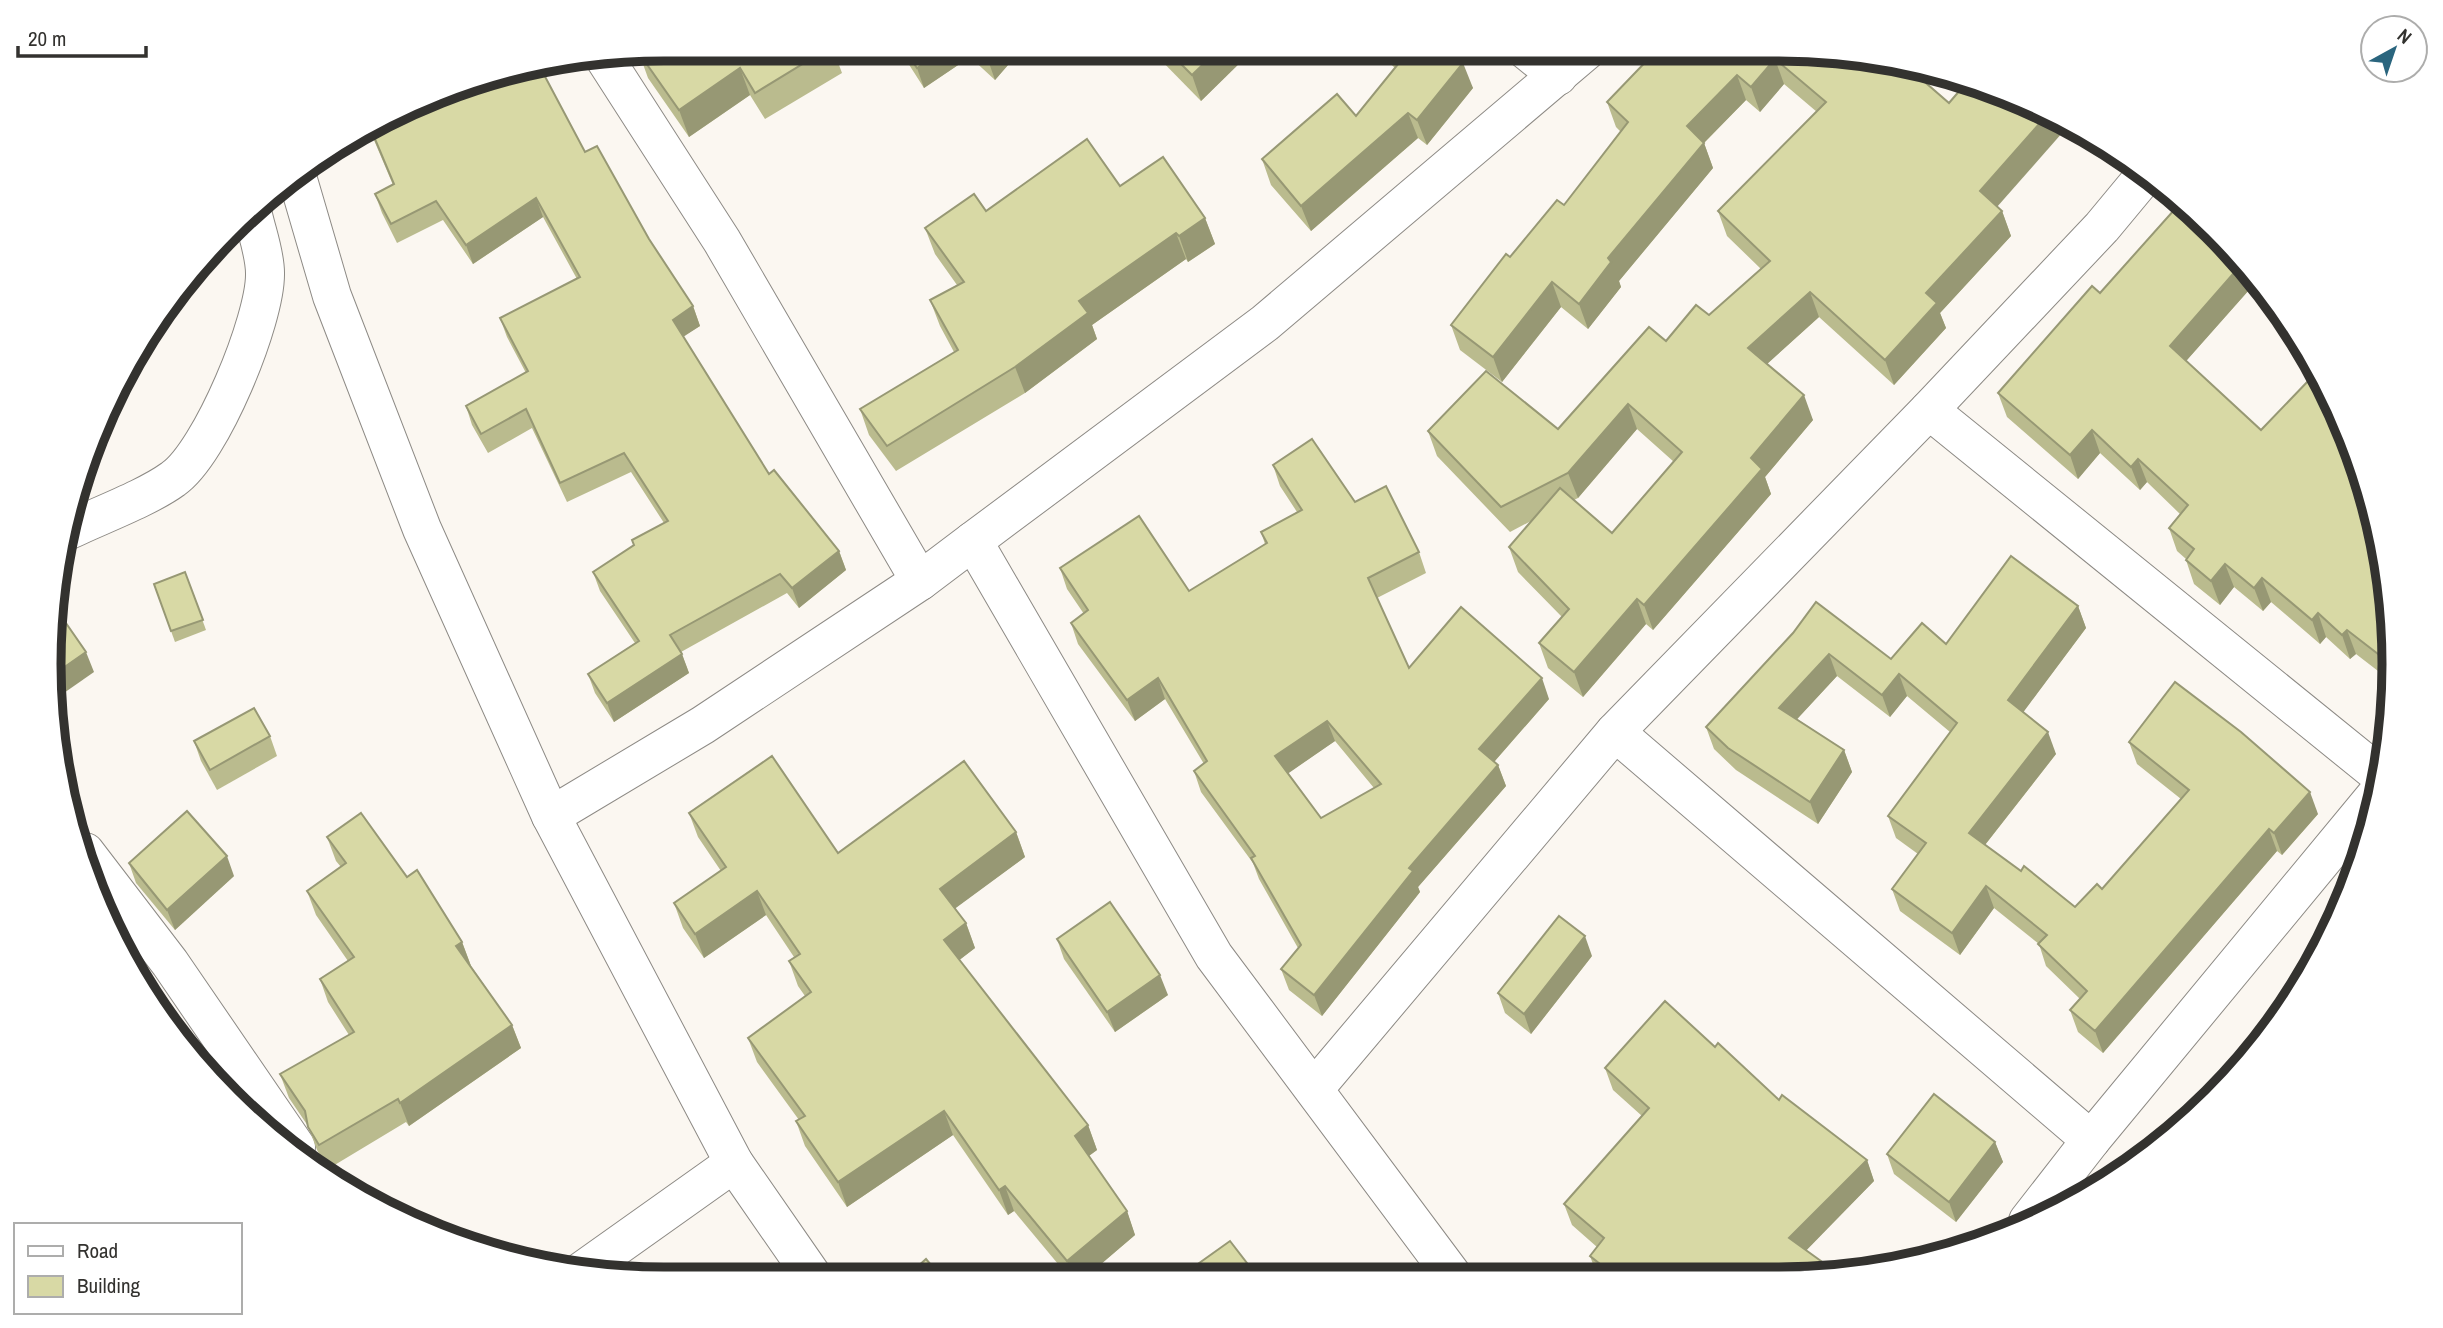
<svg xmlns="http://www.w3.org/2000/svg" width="2443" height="1328" viewBox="0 0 2443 1328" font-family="'Archivo Narrow',sans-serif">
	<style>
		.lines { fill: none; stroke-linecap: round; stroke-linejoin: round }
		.street-casing { stroke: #8d8a85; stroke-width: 40 }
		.street { stroke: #fff; stroke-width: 38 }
		.wall { fill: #babb8e; fill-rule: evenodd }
		.shaded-wall { fill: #979874 }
		.building { fill: #d8d9a5; stroke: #979874; stroke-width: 2; fill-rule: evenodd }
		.rim { fill: none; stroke: #33322f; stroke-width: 9 }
	</style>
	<rect width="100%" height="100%" fill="#fbf7f1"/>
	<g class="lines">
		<g class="street-casing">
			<g id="street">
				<polyline points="1526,50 1558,76"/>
				<polyline points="605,59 722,241 920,581"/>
				<polyline points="296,173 332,296 422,529 551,816 734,1163 813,1277"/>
				<polyline points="1929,410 2381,776"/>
				<path d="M67,531C98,516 147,498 173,479C211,453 266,319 265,273C265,254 257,233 253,215"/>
				<polyline points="973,541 1214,956 1452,1275"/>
				<polyline points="1615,732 2091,1140"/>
				<polyline points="551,816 703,725 920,581 973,541 1265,323 1587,50"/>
				<polyline points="85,852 170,963 296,1147"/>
				<polyline points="1314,1089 1615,732 1929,410 2102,227 2146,174"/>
				<polyline points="2028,1221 2091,1140 2377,794"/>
				<polyline points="582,1271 734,1163"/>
			</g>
		</g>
		<use href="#street" class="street"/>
	</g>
	<g class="wall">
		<polygon points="664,49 833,49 842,73 765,119 750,95 689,137 648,78 639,53"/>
		<polygon points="899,49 1022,49 995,80 970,57 924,88"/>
		<polygon points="1151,50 1253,50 1201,101"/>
		<polygon points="1376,50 1449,50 1473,88 1427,145 1418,138 1311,231 1271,185 1262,159 1356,116 1395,68"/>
		<path d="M1693,50L1914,73L1997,207L2002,211L2011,236L1940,313L1946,328L1894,385L1819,317L1767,364L1813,420L1765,477L1771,494L1653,630L1646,624L1583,697L1548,668L1539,643L1562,617L1518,572L1509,547L1531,521L1510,532L1437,456L1428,431L1558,429L1666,341L1709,315L1761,269L1727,236L1718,211L1817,112L1784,84L1760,112L1746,100L1704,143L1713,168L1619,281L1621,287L1588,329L1561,307L1502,382L1460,350L1451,325L1510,257L1564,205L1621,132L1616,127L1607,102L1685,59ZM1637,429L1674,462L1612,533L1574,500L1578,498Z"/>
		<polygon points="466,82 477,83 585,152 649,239 693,306 700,326 683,336 769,474 839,551 846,570 799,608 787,593 681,652 689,673 614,722 595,693 588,674 635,643 600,591 593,572 634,546 632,540 664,523 631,472 567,502 532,428 488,453 472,425 466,406 526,373 507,337 500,318 577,279 543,217 473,264 443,220 397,243 382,213 375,194 393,185 371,133"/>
		<polygon points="1120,186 1205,218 1215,244 1188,262 1186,259 1092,325 1097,339 1025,393 896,471 869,435 860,409 954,352 940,326 930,300 957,285 935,254 925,228 986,211"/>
		<polygon points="2183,200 2267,289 2291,328 2249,290 2186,361 2393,623 2391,681 2356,654 2350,659 2326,637 2320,644 2271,602 2263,611 2234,587 2220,605 2194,584 2186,560 2186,559 2177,551 2169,528 2180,514 2147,482 2140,490 2100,453 2078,479 2007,417 1998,393 2100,293"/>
		<path d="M1273,465L1355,502L1419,552L1426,573L1377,598L1409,668L1549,699L1494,762L1498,765L1506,786L1418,887L1420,892L1322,1016L1289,990L1281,969L1298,948L1259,879L1253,863L1201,792L1194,771L1204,764L1165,699L1135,721L1078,644L1071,623L1084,614L1067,589L1060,568L1189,591L1265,544L1261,532L1297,512L1280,486ZM1335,741L1374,788L1321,818L1288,773Z"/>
		<polygon points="185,572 206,630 175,642 154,584"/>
		<polygon points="2078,606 2086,628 2023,712 2056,754 1985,845 2021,871 2075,907 2102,889 2181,799 2137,764 2129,742 2318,814 2282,855 2277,851 2103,1053 2078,1032 2070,1010 2080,999 2046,966 2039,944 1994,908 1960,955 1900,911 1892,889 1918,854 1896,838 1888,816 1950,732 1907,696 1890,717 1837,676 1797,719 1844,750 1852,772 1818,824 1736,770 1714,749 1706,727 1793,633 1891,659"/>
		<polygon points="270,736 277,756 217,790 201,761 194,741"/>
		<polygon points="689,813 838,853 1016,832 1025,857 955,908 966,923 975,948 959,960 1088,1125 1097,1150 1089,1156 1127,1211 1135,1235 1087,1276 1068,1276 1014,1211 1008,1215 953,1135 847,1207 805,1146 796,1121 799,1120 757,1062 748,1038 805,996 798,986 789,961 794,957 766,915 704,958 683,928 674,903 721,871 698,837"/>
		<polygon points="327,837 407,877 462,942 471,966 512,1025 521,1048 409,1126 406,1122 328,1169 317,1150 308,1126 289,1098 280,1074 349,1035 328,1002 320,979 348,961 316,915 307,891 341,867 336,861"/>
		<polygon points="129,863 234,876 175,930 136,883"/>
		<polygon points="1057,939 1168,995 1115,1032 1064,959"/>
		<polygon points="1592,956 1531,1034 1505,1013 1498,993"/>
		<polygon points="1715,1047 1779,1100 1867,1160 1874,1181 1806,1250 1839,1274 1597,1275 1590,1256 1597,1247 1572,1225 1564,1204 1642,1116 1613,1090 1605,1068"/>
		<polygon points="1995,1142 2003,1162 1956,1222 1894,1174 1887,1154"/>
	</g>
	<g class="shaded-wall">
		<polygon points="945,49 967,49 970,57 924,88 917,68"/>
		<polygon points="997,49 1022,49 995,80 988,60"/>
		<polygon points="1218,50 1253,50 1201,101 1192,75"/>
		<polygon points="1775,59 1784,84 1760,112 1751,87"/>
		<polygon points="1463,63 1473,88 1427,145 1417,120"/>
		<polygon points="1899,63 1920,67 1906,83"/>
		<polygon points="740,68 750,95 689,137 679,110"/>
		<polygon points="1737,75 1746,100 1696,151 1687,126"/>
		<polygon points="1408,113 1418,138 1311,231 1301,206"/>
		<polygon points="2047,115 2070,124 1989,216 1980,191"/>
		<polygon points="1704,143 1713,168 1619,281 1621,287 1588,329 1579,304 1608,258"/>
		<polygon points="536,198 543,217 473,264 466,245"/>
		<polygon points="2002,211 2011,236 1940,313 1946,328 1894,385 1885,360 1926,293"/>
		<polygon points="1205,218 1215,244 1188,262 1179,236"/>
		<polygon points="1176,233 1186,259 1092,325 1097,339 1025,393 1015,367 1079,301"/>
		<polygon points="2240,266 2249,290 2179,369 2170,346"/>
		<polygon points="1552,282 1561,307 1502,382 1493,357"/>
		<polygon points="1810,292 1819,317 1757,373 1748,348"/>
		<polygon points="693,306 700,326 680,339 673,320"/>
		<polygon points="1804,395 1813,420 1765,477 1771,494 1653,630 1644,605 1751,458"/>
		<polygon points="1628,404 1637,429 1578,498 1568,473"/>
		<polygon points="2092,430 2100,453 2078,479 2070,455"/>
		<polygon points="2138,459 2147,482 2140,490 2131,467"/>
		<polygon points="839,551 846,570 799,608 792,588"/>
		<polygon points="2225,564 2234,587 2220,605 2211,581"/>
		<polygon points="2262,578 2271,602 2263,611 2254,588"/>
		<polygon points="1637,599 1646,624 1583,697 1574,672"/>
		<polygon points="2078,606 2086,628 2016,722 2008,700"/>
		<polygon points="2318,613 2326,637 2320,644 2312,620"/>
		<polygon points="2347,630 2356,654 2350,659 2342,635"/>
		<polygon points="86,652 94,672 51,702 53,675"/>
		<polygon points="682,654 689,673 614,722 607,703"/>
		<polygon points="1829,654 1837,676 1787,730 1779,708"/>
		<polygon points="1899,674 1907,696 1890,717 1882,695"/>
		<polygon points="1158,678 1165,699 1135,721 1127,700"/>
		<polygon points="1542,678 1549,699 1487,770 1479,749"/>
		<polygon points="1327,721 1335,741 1283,777 1275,756"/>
		<polygon points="2048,732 2056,754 1977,855 1969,833"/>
		<polygon points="1844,750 1852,772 1818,824 1810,802"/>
		<polygon points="1498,765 1506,786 1418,887 1420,892 1322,1016 1314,995 1409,868"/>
		<polygon points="2310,792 2318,814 2282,855 2274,833"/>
		<polygon points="2269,829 2277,851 2103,1053 2095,1031"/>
		<polygon points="1016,832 1025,857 949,913 940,889"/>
		<polygon points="227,856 234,876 175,930 167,910"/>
		<polygon points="1986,886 1994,908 1960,955 1952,933"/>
		<polygon points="757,891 766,915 704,958 695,934"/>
		<polygon points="966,923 975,948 953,965 944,940"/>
		<polygon points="1585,936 1592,956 1531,1034 1524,1014"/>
		<polygon points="462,942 471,966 456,946"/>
		<polygon points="1160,975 1168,995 1115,1032 1107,1012"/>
		<polygon points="512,1025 521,1048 409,1126 400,1103"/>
		<polygon points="944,1111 953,1135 847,1207 838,1182"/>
		<polygon points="1088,1125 1097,1150 1083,1160 1075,1136"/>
		<polygon points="1995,1142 2003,1162 1956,1222 1949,1202"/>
		<polygon points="1867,1160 1874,1181 1797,1260 1789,1238"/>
		<polygon points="1005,1186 1014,1211 1008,1215 999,1190"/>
		<polygon points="1127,1211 1135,1235 1087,1276 1072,1276 1067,1261"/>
	</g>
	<g class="building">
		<polygon points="664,49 827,49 755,93 740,68 679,110 639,53"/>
		<polygon points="904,49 945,49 917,68"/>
		<polygon points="976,49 997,49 988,60"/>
		<polygon points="1167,50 1218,50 1192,75"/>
		<polygon points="1394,50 1449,50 1463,63 1417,120 1408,113 1301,206 1262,159 1337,94 1356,116 1403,58"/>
		<polygon points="1657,50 1677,50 1685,59 1693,50 1819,50 1904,64 1949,103 1967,82 2047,115 1980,191 2002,211 1926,293 1937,303 1885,360 1810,292 1748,348 1804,395 1751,458 1762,469 1644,605 1637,599 1574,672 1539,643 1569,609 1509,547 1560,488 1612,533 1682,452 1628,404 1568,473 1501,507 1428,431 1486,371 1558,429 1649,327 1666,341 1696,305 1709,315 1770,261 1718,211 1826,102 1775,59 1751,87 1737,75 1687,126 1704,143 1608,258 1611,262 1579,304 1552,282 1493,357 1451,325 1506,254 1510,257 1557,200 1564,205 1628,122 1607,102"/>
		<polygon points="541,69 585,152 597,146 649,239 693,306 673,320 769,474 774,470 839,551 792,588 780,574 670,635 682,654 607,703 588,674 639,641 593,572 634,545 632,540 668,521 624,453 560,483 526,409 481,434 466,406 528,371 500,318 580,277 536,198 466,245 436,201 391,224 375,194 394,184 372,132 466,82 475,80 477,83 486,79"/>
		<polygon points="1087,139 1120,186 1163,157 1205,218 1179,236 1176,233 1079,301 1088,313 1015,367 887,446 860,409 958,350 930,300 964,282 925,228 974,194 986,211"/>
		<polygon points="2183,200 2268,291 2240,266 2170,346 2261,430 2311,378 2333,399 2373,504 2393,623 2391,664 2347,630 2342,635 2318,613 2312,620 2262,578 2254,588 2225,564 2211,581 2186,560 2194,549 2169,528 2188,505 2138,459 2131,467 2092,430 2070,455 1998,393 2092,286 2100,293"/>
		<path d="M1312,439L1355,502L1386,486L1419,552L1368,578L1409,668L1461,607L1542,678L1479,749L1498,765L1409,868L1413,871L1314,995L1281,969L1301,945L1251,858L1255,856L1194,771L1207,761L1158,678L1127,700L1071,623L1088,610L1060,568L1139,516L1189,591L1267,543L1261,532L1302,510L1273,465ZM1327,721L1381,784L1321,818L1275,756Z"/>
		<polygon points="2011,556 2078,606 2008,700 2048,732 1969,833 2021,871 2024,866 2075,907 2097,884 2102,889 2189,790 2129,742 2175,682 2241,732 2310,792 2274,833 2269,829 2095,1031 2070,1010 2087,991 2038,944 2047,935 1986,886 1952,933 1892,889 1926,843 1888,816 1957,723 1899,674 1882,695 1829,654 1779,708 1844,750 1810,802 1728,748 1706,727 1793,633 1816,602 1891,659 1922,623 1946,644"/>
		<polygon points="185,572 203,620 171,631 154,584"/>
		<polygon points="59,613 86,652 53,675"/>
		<polygon points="254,708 270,736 210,770 194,741"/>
		<polygon points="772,756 838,853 964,761 1016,832 940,889 966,923 944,940 1088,1125 1075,1136 1127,1211 1067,1261 1005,1186 999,1190 944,1111 838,1182 796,1121 805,1116 748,1038 811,992 789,961 800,954 757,891 695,934 674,903 726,867 689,813"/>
		<polygon points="187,811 227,856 167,910 129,863"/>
		<polygon points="361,813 407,877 417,870 462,942 456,946 512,1025 400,1103 398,1099 319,1145 308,1127 305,1111 280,1074 354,1032 320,979 354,957 307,891 346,863 327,837"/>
		<polygon points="1110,902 1160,975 1107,1012 1057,939"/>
		<polygon points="1559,916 1585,936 1524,1014 1498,993"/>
		<polygon points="1665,1001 1715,1047 1718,1043 1779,1100 1782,1095 1867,1160 1789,1238 1839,1274 1614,1275 1590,1256 1604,1238 1564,1204 1649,1108 1605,1068"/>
		<polygon points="1934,1094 1995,1142 1949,1202 1887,1154"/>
		<polygon points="2199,1100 2203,1104 2180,1124"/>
		<polygon points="1230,1241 1257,1276 1181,1276"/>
		<polygon points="926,1259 941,1277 906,1277"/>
	</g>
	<path d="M0 0H2443V1328H0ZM664 61H1779A603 603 0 0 1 2382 664V664A603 603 0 0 1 1779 1267H664A603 603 0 0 1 61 664V664A603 603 0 0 1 664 61Z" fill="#fff" fill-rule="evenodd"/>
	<path class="rim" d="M664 61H1779A603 603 0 0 1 2382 664V664A603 603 0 0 1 1779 1267H664A603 603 0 0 1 61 664V664A603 603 0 0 1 664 61Z"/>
	<rect x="14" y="1223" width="228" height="91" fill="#ffffff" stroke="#adadac" stroke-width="2"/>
	<rect x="28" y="1246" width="35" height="10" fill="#ffffff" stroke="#adadac" stroke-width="2"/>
	<text x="77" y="1258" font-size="21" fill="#33322f">Road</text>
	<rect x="28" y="1276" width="35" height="21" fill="#d8d9a5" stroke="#adadac" stroke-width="2"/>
	<text x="77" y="1293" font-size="21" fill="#33322f">Building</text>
	<g transform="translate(2394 49) rotate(40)"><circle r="33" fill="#ffffff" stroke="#adadac" stroke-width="2"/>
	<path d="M0-5L12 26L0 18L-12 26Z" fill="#2a657e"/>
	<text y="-10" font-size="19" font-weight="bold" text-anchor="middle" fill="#33322f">N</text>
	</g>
	<path d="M18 46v10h128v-10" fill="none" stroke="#33322f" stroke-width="3.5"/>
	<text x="28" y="46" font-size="21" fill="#33322f" stroke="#ffffff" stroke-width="5" paint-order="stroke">20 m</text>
</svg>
